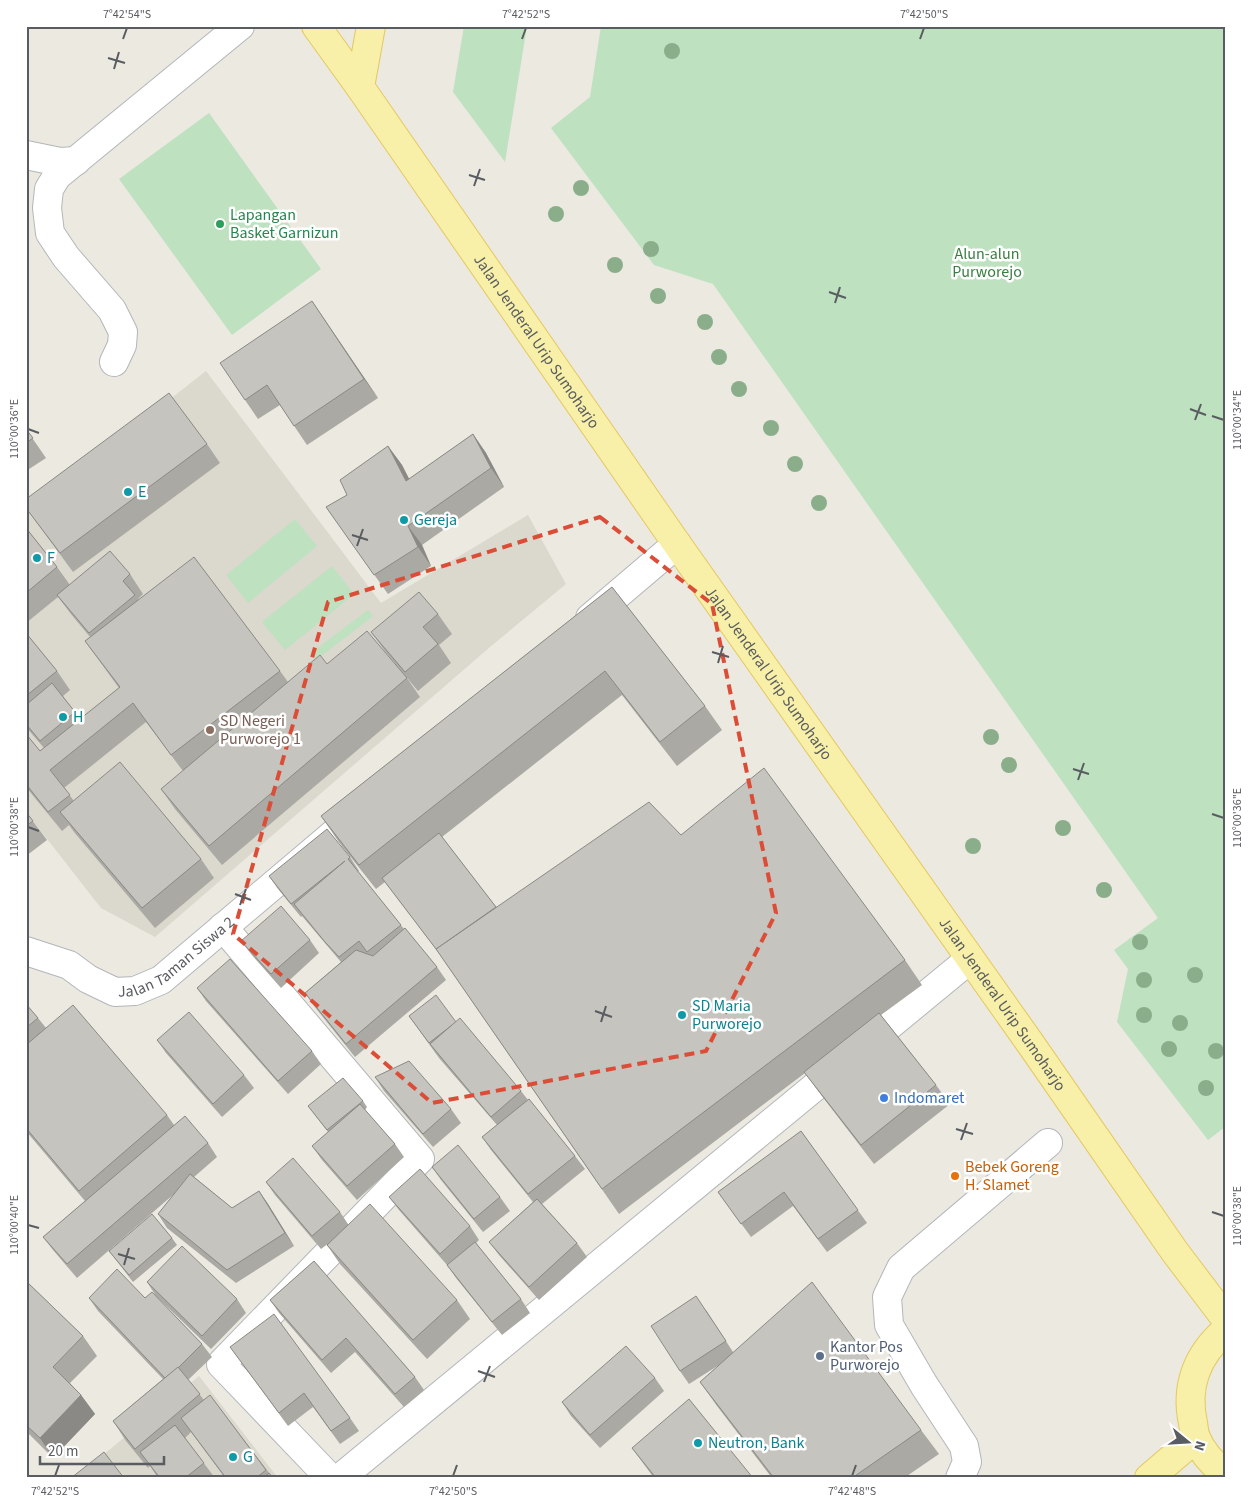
<svg xmlns="http://www.w3.org/2000/svg" width="1251" height="1504" viewBox="0 0 1251 1504" font-family="'Source Sans 3',sans-serif">
	<style>
		.education { fill: #dbd8ce }
		.green { fill: #bee1c0 }
		.lines { fill: none; stroke-linecap: round; stroke-linejoin: round }
		.minor-casing { stroke: #b3b6ba; stroke-width: 30 }
		.major-casing { stroke: #e5c85f; stroke-width: 30 }
		.minor { stroke: #fff; stroke-width: 28 }
		.major { stroke: #f8f0a8; stroke-width: 28 }
		.tree { fill: #8aae89 }
		.wall { fill: #aaa9a3 }
		.shaded-wall { fill: #8b8985 }
		.building { fill: #c6c4be; stroke: #8b8985 }
		.marked { fill: none; stroke: #db4d36; stroke-width: 4; stroke-dasharray: 10 6; stroke-linejoin: round }
		.ticks { fill: none; stroke: #595c60; stroke-width: 2 }
		.leisure-dot { fill: #2e9e5b; stroke: #fff; stroke-width: 2 }
		.culture-dot { fill: #0f9aa8; stroke: #fff; stroke-width: 2 }
		.education-dot { fill: #8d6e63; stroke: #fff; stroke-width: 2 }
		.shop-dot { fill: #3f7fe0; stroke: #fff; stroke-width: 2 }
		.food-dot { fill: #e8710a; stroke: #fff; stroke-width: 2 }
		.service-dot { fill: #5c6f8a; stroke: #fff; stroke-width: 2 }
		.labels { text-anchor: middle; dominant-baseline: central; stroke-width: 5; stroke-linejoin: round; paint-order: stroke }
		.leisure-label { font-size: 16px; fill: #27864d; stroke: #fff; text-anchor: start }
		.park-label { font-size: 16px; fill: #3a7e41; stroke: #fff }
		.street-label { font-size: 16px; fill: #595c60; stroke: #fff }
		.culture-label { font-size: 16px; fill: #0d838f; stroke: #fff; text-anchor: start }
		.education-label { font-size: 16px; fill: #785e54; stroke: #fff; text-anchor: start }
		.shop-label { font-size: 16px; fill: #366cbe; stroke: #fff; text-anchor: start }
		.food-label { font-size: 16px; fill: #c56008; stroke: #fff; text-anchor: start }
		.service-label { font-size: 16px; fill: #4e5e75; stroke: #fff; text-anchor: start }
		.neatline { fill: none; stroke: #595c60; stroke-width: 2 }
		.ticks-label { font-size: 12px; text-anchor: middle; fill: #595c60 }
	</style>
	<rect width="100%" height="100%" fill="#ebe9e0"/>
	<g class="education">
		<polygon points="206,371 381,603 528,515 566,584 490,647 155,937 101,908 26,812 26,512"/>
		<polygon points="199,1376 278,1478 75,1478"/>
	</g>
	<g class="green">
		<polygon points="464,26 527,26 505,162 453,92"/>
		<polygon points="601,26 1225,26 1225,1127 1208,1140 1117,1022 1128,969 1114,950 1158,918 713,284 654,265 551,128 590,97"/>
		<polygon points="209,113 321,269 232,335 119,179"/>
		<polygon points="295,519 317,546 248,603 226,575"/>
		<polygon points="332,566 354,594 285,650 262,622"/>
		<polygon points="368,610 373,616 316,660 311,653"/>
	</g>
	<g class="lines">
		<g class="minor-casing">
			<g id="minor">
				<polyline points="26,155 60,162 76,161"/>
				<polyline points="114,362 122,345 123,332 112,310 66,257 50,233 47,208 49,189 57,176 240,26"/>
				<polyline points="590,618 677,544"/>
				<polyline points="223,927 420,1159 221,1364 330,1478"/>
				<path id="s1" d="M26,951L69,965L88,979L115,992L135,991L161,980L362,810"/>
				<polyline points="340,1478 970,959"/>
				<polyline points="960,1478 967,1462 964,1446 924,1385 889,1325 887,1297 901,1268 1048,1143"/>
			</g>
		</g>
		<g class="major-casing">
			<g id="major">
				<path id="s2" d="M316,26L360,87L677,544L1030,1043L1175,1252L1225,1318"/>
				<polyline points="360,87 371,26"/>
				<path d="M1225,1331C1197,1355 1185,1387 1193,1423C1194,1428 1194,1434 1196,1438C1202,1452 1214,1465 1225,1474"/>
				<polyline points="1149,1478 1196,1438"/>
			</g>
		</g>
		<use href="#minor" class="minor"/>
		<use href="#major" class="major"/>
	</g>
	<g class="tree">
		<circle cx="672" cy="51" r="8"/>
		<circle cx="581" cy="188" r="8"/>
		<circle cx="556" cy="214" r="8"/>
		<circle cx="651" cy="249" r="8"/>
		<circle cx="615" cy="265" r="8"/>
		<circle cx="658" cy="296" r="8"/>
		<circle cx="705" cy="322" r="8"/>
		<circle cx="719" cy="357" r="8"/>
		<circle cx="739" cy="389" r="8"/>
		<circle cx="771" cy="428" r="8"/>
		<circle cx="795" cy="464" r="8"/>
		<circle cx="819" cy="503" r="8"/>
		<circle cx="991" cy="737" r="8"/>
		<circle cx="1009" cy="765" r="8"/>
		<circle cx="1063" cy="828" r="8"/>
		<circle cx="973" cy="846" r="8"/>
		<circle cx="1104" cy="890" r="8"/>
		<circle cx="1140" cy="942" r="8"/>
		<circle cx="1195" cy="975" r="8"/>
		<circle cx="1144" cy="980" r="8"/>
		<circle cx="1144" cy="1015" r="8"/>
		<circle cx="1180" cy="1023" r="8"/>
		<circle cx="1169" cy="1049" r="8"/>
		<circle cx="1216" cy="1051" r="8"/>
		<circle cx="1206" cy="1088" r="8"/>
	</g>
	<g class="wall">
		<polygon points="312,301 378,398 307,445 280,405 258,419 245,400"/>
		<polygon points="26,429 46,458 26,471"/>
		<polygon points="473,434 486,453 504,487 422,545 431,566 388,594 326,507 347,495 388,446 402,465 409,479"/>
		<polygon points="207,444 220,463 73,572 26,508"/>
		<polygon points="26,528 57,567 70,585 130,574 143,594 138,599 138,600 280,671 288,682 327,664 407,678 420,697 222,865 175,809 161,789 183,771 146,722 64,788 74,801 201,859 214,878 155,928 74,832 69,825 62,831 26,787 26,734 40,751 44,748 26,727 26,633 57,671 70,690 63,696 80,719 119,688 85,641 90,637 71,614 58,597 26,623"/>
		<polygon points="612,587 705,706 722,730 677,766 622,695 442,837 496,907 681,835 905,960 922,985 881,1015 936,1085 950,1104 874,1164 818,1091 805,1073 619,1214 436,949 385,882 376,889 338,841 321,816"/>
		<polygon points="438,614 452,634 439,645 451,663 418,691 385,651 371,632"/>
		<polygon points="26,812 47,840 26,856"/>
		<polygon points="350,857 359,871 358,872 404,929 437,967 446,980 355,1057 314,1006 305,993 341,962 302,916 301,917 278,889 269,876"/>
		<polygon points="310,940 319,953 281,988 251,954 241,941"/>
		<polygon points="197,988 312,1051 321,1064 288,1094 206,1001"/>
		<polygon points="26,1004 38,1018 46,1028 167,1115 174,1125 208,1143 217,1157 194,1177 232,1208 259,1191 268,1204 294,1246 236,1283 167,1228 158,1214 174,1194 77,1278 53,1250 43,1237 85,1201 26,1131"/>
		<polygon points="409,1016 456,1022 521,1091 528,1100 575,1156 585,1169 542,1204 577,1243 587,1257 539,1300 499,1255 489,1242 533,1202 491,1150 482,1137 497,1125 439,1058"/>
		<polygon points="157,1040 244,1075 254,1088 222,1117 166,1053"/>
		<polygon points="375,1077 451,1109 461,1123 433,1147 384,1091"/>
		<polygon points="363,1101 367,1107 365,1110 395,1144 404,1157 357,1200 322,1160 312,1146 328,1132 308,1106"/>
		<polygon points="801,1131 867,1223 827,1252 793,1206 751,1237 718,1192"/>
		<polygon points="432,1167 500,1197 510,1211 483,1232 441,1180"/>
		<polygon points="266,1182 340,1212 348,1224 457,1300 470,1319 427,1359 340,1264 327,1245 329,1243 321,1249 275,1195"/>
		<polygon points="389,1197 470,1226 479,1240 476,1243 521,1299 530,1313 502,1335 456,1278 447,1265 399,1210"/>
		<polygon points="172,1238 177,1245 133,1282 109,1251"/>
		<polygon points="314,1261 415,1377 424,1390 404,1407 355,1352 331,1373 279,1313 270,1300"/>
		<polygon points="26,1281 83,1336 97,1356 70,1383 81,1395 95,1414 53,1458 27,1432 26,1433"/>
		<polygon points="147,1282 237,1299 246,1313 211,1349 156,1296"/>
		<polygon points="89,1298 145,1298 202,1344 212,1357 188,1380 204,1400 210,1395 273,1478 225,1478 191,1432 185,1438 215,1478 158,1478 150,1466 148,1468 126,1441 113,1421 163,1379 98,1311"/>
		<polygon points="706,1310 733,1352 921,1430 939,1454 904,1478 772,1478 717,1406 700,1382 719,1365 689,1384 680,1371"/>
		<polygon points="230,1347 350,1418 359,1431 340,1444 313,1407 288,1426"/>
		<polygon points="655,1378 664,1391 600,1448 571,1416 562,1402"/>
		<polygon points="632,1448 753,1478 654,1478"/>
	</g>
	<g class="shaded-wall">
		<polygon points="312,301 325,320 378,398 364,379"/>
		<polygon points="473,434 486,453 504,487 491,468"/>
		<polygon points="388,446 402,465 420,500 406,481"/>
		<polygon points="408,526 422,545 431,566 418,547"/>
		<polygon points="259,1191 268,1204 294,1246 285,1233"/>
		<polygon points="81,1395 95,1414 53,1458 40,1438"/>
	</g>
	<g class="building">
		<polygon points="312,301 364,379 294,426 267,385 245,400 220,363"/>
		<polygon points="169,393 207,444 60,553 26,508 26,499"/>
		<polygon points="26,429 33,438 26,443"/>
		<polygon points="473,434 491,468 408,526 418,547 374,575 326,507 347,495 340,480 388,446 406,481"/>
		<polygon points="26,528 57,567 26,593"/>
		<polygon points="110,551 130,574 123,581 135,595 89,633 57,595"/>
		<polygon points="194,557 280,671 171,755 133,703 50,770 70,795 48,812 26,784 26,734 40,751 120,687 85,641"/>
		<polygon points="612,587 705,706 660,742 605,671 359,865 321,816"/>
		<polygon points="419,592 438,614 423,627 438,644 405,672 371,632"/>
		<polygon points="367,631 407,678 209,846 161,789 320,655 327,664"/>
		<polygon points="26,633 57,671 26,696"/>
		<polygon points="52,683 75,712 40,741 26,724 26,705"/>
		<polygon points="120,762 201,859 142,908 60,812"/>
		<polygon points="764,768 905,960 602,1189 436,949 649,802 681,835"/>
		<polygon points="26,812 33,821 26,826"/>
		<polygon points="327,829 350,857 348,859 401,925 367,952 359,941 339,957 325,942 294,904 345,861 291,904 269,876"/>
		<polygon points="439,833 496,907 436,949 382,878"/>
		<polygon points="281,906 310,940 271,974 241,941"/>
		<polygon points="405,928 437,967 346,1044 305,993 356,950 373,956"/>
		<polygon points="230,959 312,1051 278,1081 197,988"/>
		<polygon points="436,995 456,1022 429,1043 409,1016"/>
		<polygon points="26,1004 38,1018 26,1028"/>
		<polygon points="73,1005 167,1115 79,1191 26,1128 26,1045"/>
		<polygon points="189,1012 244,1075 213,1104 157,1040"/>
		<polygon points="879,1013 936,1085 861,1145 804,1072"/>
		<polygon points="460,1018 521,1091 491,1117 430,1044"/>
		<polygon points="409,1061 451,1109 423,1134 375,1077"/>
		<polygon points="343,1078 363,1101 327,1130 308,1106"/>
		<polygon points="529,1099 575,1156 528,1194 482,1137"/>
		<polygon points="360,1104 395,1144 347,1186 312,1146"/>
		<polygon points="185,1116 208,1143 67,1264 43,1237"/>
		<polygon points="801,1131 858,1210 818,1239 784,1192 741,1224 718,1192"/>
		<polygon points="458,1145 500,1197 474,1219 432,1167"/>
		<polygon points="293,1158 340,1212 312,1236 266,1182"/>
		<polygon points="420,1169 470,1226 440,1254 389,1197"/>
		<polygon points="190,1174 232,1208 259,1191 285,1233 227,1270 158,1214"/>
		<polygon points="537,1199 577,1243 529,1287 489,1242"/>
		<polygon points="370,1204 457,1300 413,1340 327,1245"/>
		<polygon points="152,1214 172,1238 129,1275 109,1251"/>
		<polygon points="475,1242 521,1299 492,1322 447,1265"/>
		<polygon points="182,1246 237,1299 202,1336 147,1282"/>
		<polygon points="314,1261 415,1377 395,1394 346,1338 322,1360 270,1300"/>
		<polygon points="117,1269 145,1298 152,1292 202,1344 178,1368 165,1378 89,1298"/>
		<polygon points="26,1281 83,1336 53,1367 81,1395 40,1438 26,1425"/>
		<polygon points="812,1282 921,1430 852,1478 774,1478 700,1382"/>
		<polygon points="696,1296 726,1341 680,1371 651,1326"/>
		<polygon points="274,1314 350,1418 331,1431 304,1393 279,1413 230,1347"/>
		<polygon points="626,1346 655,1378 590,1435 562,1402"/>
		<polygon points="178,1367 200,1394 135,1449 113,1421"/>
		<polygon points="210,1395 266,1470 256,1478 226,1478 181,1418"/>
		<polygon points="689,1399 753,1478 656,1478 632,1448"/>
		<polygon points="175,1425 204,1463 185,1478 160,1478 140,1452"/>
		<polygon points="104,1452 124,1478 71,1478"/>
		<polygon points="269,1473 273,1478 263,1478"/>
	</g>
	<path class="marked" d="M600,517L712,604L776,913L706,1051L432,1103L233,934L328,602Z"/>
	<path class="ticks" d="M123,39L127,28M522,39L526,28M920,39L924,28M108,58L125,63M114,69L119,52M469,175L485,180M474,186L480,169M829,292L846,298M835,303L840,287M1190,409L1206,415M1212,416L1224,420M1195,420L1201,404M28,429L39,433M352,535L368,540M357,546L363,529M712,652L729,657M718,663L723,646M1073,769L1089,774M1078,780L1084,763M1212,814L1224,818M28,827L39,831M235,894L251,900M240,905L246,889M595,1011L612,1017M601,1022L606,1006M956,1129L973,1134M961,1140L967,1123M1212,1212L1224,1216M28,1225L39,1228M118,1254L135,1259M124,1265L129,1248M478,1371L495,1377M484,1382L490,1366M55,1476L59,1465M453,1476L457,1465M852,1476L856,1465"/>
	<circle class="leisure-dot" cx="220" cy="224" r="5"/>
	<g class="culture-dot">
		<circle cx="128" cy="492" r="5"/>
		<circle cx="404" cy="520" r="5"/>
		<circle cx="37" cy="558" r="5"/>
		<circle cx="63" cy="717" r="5"/>
		<circle cx="682" cy="1015" r="5"/>
		<circle cx="698" cy="1443" r="5"/>
		<circle cx="233" cy="1457" r="5"/>
	</g>
	<circle class="education-dot" cx="210" cy="730" r="5"/>
	<circle class="shop-dot" cx="884" cy="1098" r="5"/>
	<circle class="food-dot" cx="955" cy="1176" r="5"/>
	<circle class="service-dot" cx="820" cy="1356" r="5"/>
	<g class="labels">
		<g class="leisure-label">
			<text x="230" y="215">Lapangan<tspan x="230" dy="18">Basket Garnizun</tspan></text>
		</g>
		<g class="park-label">
			<text x="987" y="254">Alun-alun<tspan x="987" dy="18">Purworejo</tspan></text>
		</g>
		<g class="street-label">
			<text stroke="none"><textPath href="#s2" startOffset="385">Jalan Jenderal Urip Sumoharjo</textPath></text>
			<text stroke="none"><textPath href="#s2" startOffset="790">Jalan Jenderal Urip Sumoharjo</textPath></text>
			<text stroke="none"><textPath href="#s1" startOffset="171">Jalan Taman Siswa 2</textPath></text>
			<text stroke="none"><textPath href="#s2" startOffset="1195">Jalan Jenderal Urip Sumoharjo</textPath></text>
		</g>
		<g class="culture-label">
			<text x="138" y="492">E</text>
			<text x="414" y="520">Gereja</text>
			<text x="47" y="558">F</text>
			<text x="73" y="717">H</text>
			<text x="692" y="1006">SD Maria<tspan x="692" dy="18">Purworejo</tspan></text>
			<text x="708" y="1443">Neutron, Bank</text>
			<text x="243" y="1457">G</text>
		</g>
		<g class="education-label">
			<text x="220" y="721">SD Negeri<tspan x="220" dy="18">Purworejo 1</tspan></text>
		</g>
		<g class="shop-label">
			<text x="894" y="1098">Indomaret</text>
		</g>
		<g class="food-label">
			<text x="965" y="1167">Bebek Goreng<tspan x="965" dy="18">H. Slamet</tspan></text>
		</g>
		<g class="service-label">
			<text x="830" y="1347">Kantor Pos<tspan x="830" dy="18">Purworejo</tspan></text>
		</g>
	</g>
	<rect width="1251" height="1504" fill="none" stroke="#ffffff" stroke-width="55"/>
	<g transform="translate(1188 1442) rotate(108)" stroke="#ffffff" stroke-width="4" paint-order="stroke">
	<path d="M0-4L9 19L0 12L-9 19Z" fill="#595c60"/>
	<text y="-8" font-size="14" font-weight="bold" text-anchor="middle" fill="#595c60">N</text>
	</g>
	<path d="M40 1456v8h124v-8" fill="none" stroke="#595c60" stroke-width="2.5"/>
	<text x="48" y="1456" font-size="15" fill="#595c60" stroke="#ffffff" stroke-width="4" paint-order="stroke">20 m</text>
	<rect x="28" y="28" width="1196" height="1448" class="neatline"/>
	<g class="ticks-label">
		<text x="127" y="18">7°42'54"S</text>
		<text x="526" y="18">7°42'52"S</text>
		<text x="924" y="18">7°42'50"S</text>
		<text transform="translate(1237 420) rotate(-90)" y="4">110°00'34"E</text>
		<text transform="translate(14 429) rotate(-90)" y="4">110°00'36"E</text>
		<text transform="translate(1237 818) rotate(-90)" y="4">110°00'36"E</text>
		<text transform="translate(14 827) rotate(-90)" y="4">110°00'38"E</text>
		<text transform="translate(1237 1216) rotate(-90)" y="4">110°00'38"E</text>
		<text transform="translate(14 1225) rotate(-90)" y="4">110°00'40"E</text>
		<text x="55" y="1495">7°42'52"S</text>
		<text x="453" y="1495">7°42'50"S</text>
		<text x="852" y="1495">7°42'48"S</text>
	</g>
</svg>
